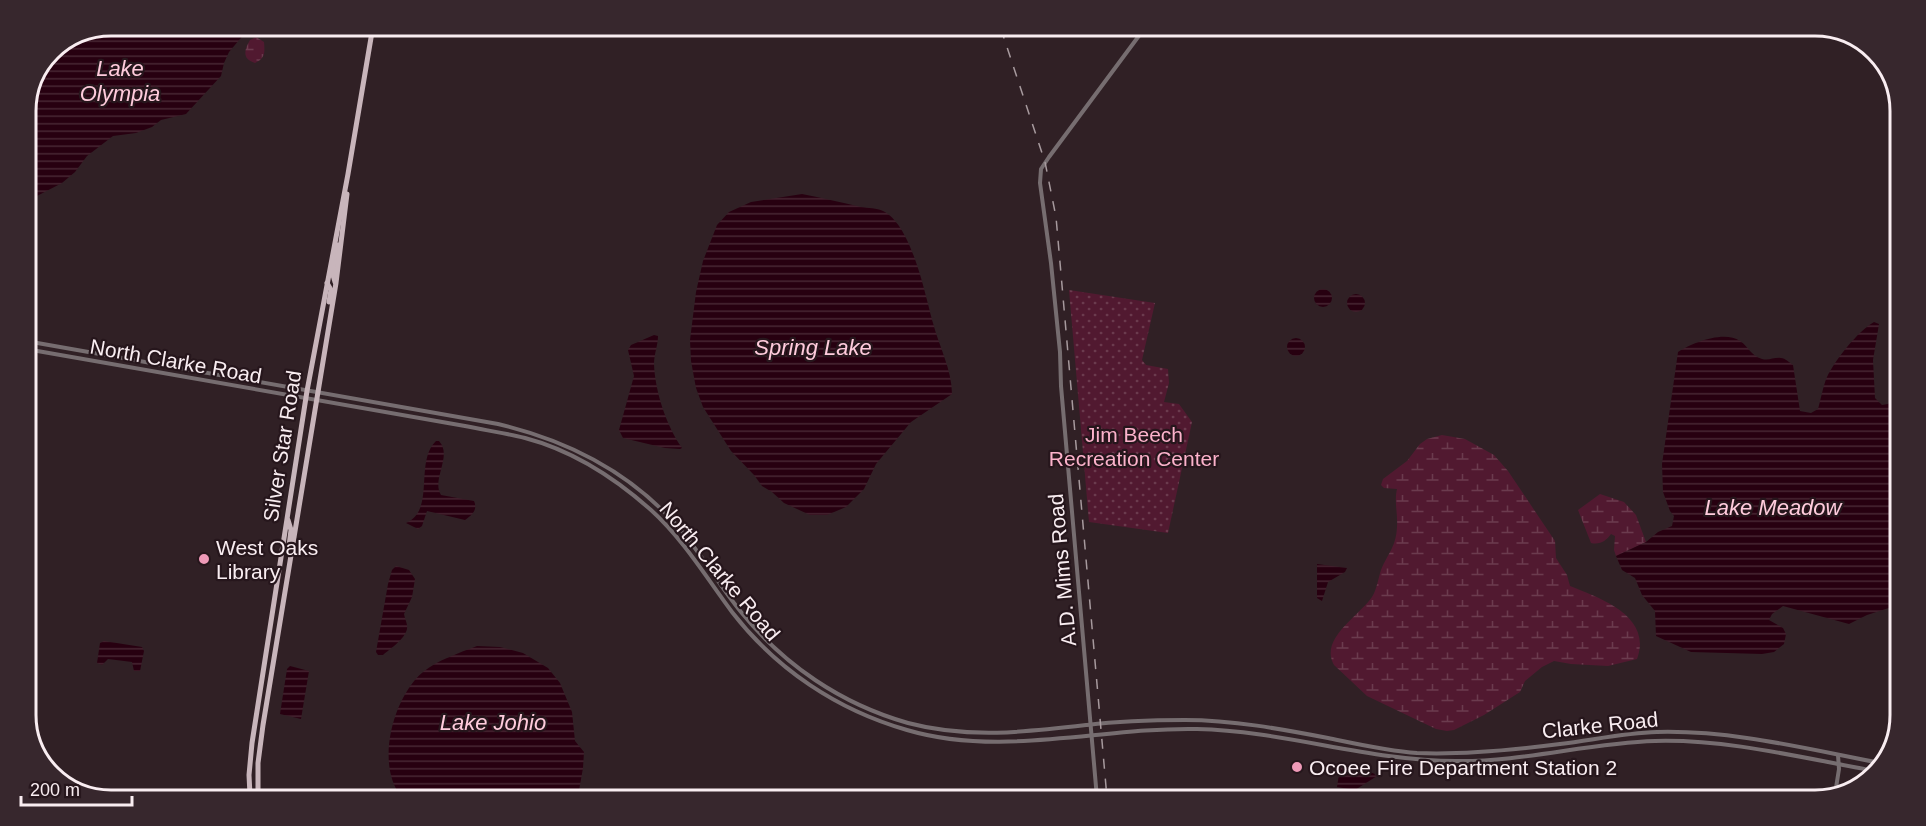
<svg xmlns="http://www.w3.org/2000/svg" width="1926" height="826" viewBox="0 0 1926 826" font-family="Helvetica,sans-serif">
	<style>
		.wetland { fill: url(#wetland-marsh) }
		.park { fill: url(#park-dots) }
		.water { fill: url(#water-rules) }
		.lines { fill: none; stroke-linecap: round; stroke-linejoin: round }
		.minor { stroke: #766d70; stroke-width: 4 }
		.major { stroke: #c8b5bb; stroke-width: 5 }
		.rail { stroke: #a79a9e; stroke-width: 1.5; stroke-dasharray: 10 10; stroke-linecap: butt }
		.poi-dot { fill: #ef9ab8; stroke: #26161c; stroke-width: 2 }
		.labels { text-anchor: middle; dominant-baseline: central; stroke-width: 4.5; stroke-linejoin: round; paint-order: stroke }
		.street-label { font-size: 21px; fill: #f9edf1; stroke: #26161c }
		.park-label { font-size: 21px; fill: #fcb2cb; stroke: #26161c }
		.poi-label { font-size: 21px; fill: #f9edf1; stroke: #26161c; text-anchor: start }
		.water-label { font-size: 22px; font-style: italic; fill: #ffcbdc; stroke: #26161c }
		.rim { fill: none; stroke: #f9edf1; stroke-width: 3 }
	</style>
	<defs>
		<pattern id="wetland-marsh" width="20" height="14" patternUnits="userSpaceOnUse" patternTransform="scale(1.5)"><rect width="20" height="14" fill="#511930"/><path d="M1 5h8M5 5V1M11 12h8M15 12V8" fill="none" stroke="#6b3b4e"/></pattern>
		<pattern id="park-dots" width="8" height="8" patternUnits="userSpaceOnUse" patternTransform="scale(1.5)"><rect width="8" height="8" fill="#511930"/><path d="M2 2h.1M6 6h.1" fill="none" stroke="#6b3b4e" stroke-width="1.8" stroke-linecap="round"/></pattern>
		<pattern id="water-rules" width="6" height="5" patternUnits="userSpaceOnUse" patternTransform="scale(1.5)"><rect width="6" height="5" fill="#270010"/><path d="M0 2.5h6" fill="none" stroke="#472633"/></pattern>
	</defs>
	<rect width="100%" height="100%" fill="#302025"/>
	<g class="wetland">
		<path d="M256,37L264,42C265,53 265,58 255,63C242,59 244,50 250,40Z"/>
		<path d="M1442,435L1465,439L1494,455L1508,471L1555,541L1556,558L1567,575L1570,586C1600,598 1653,616 1637,659L1608,666L1571,664L1554,661L1542,667L1525,681L1520,692L1484,715L1454,730L1447,731L1436,729L1367,696L1334,665C1319,639 1359,616 1372,597C1377,589 1378,579 1381,570C1388,553 1396,547 1397,527C1398,514 1394,502 1397,489L1384,488L1381,485L1383,479L1407,461L1420,444L1427,439Z"/>
		<path d="M1600,494L1624,502L1636,515L1646,542L1616,556L1614,550L1615,536L1611,534C1606,541 1600,545 1591,543L1578,510Z"/>
	</g>
	<polygon class="park" points="1069,290 1155,303 1142,360 1146,365 1168,369 1169,383 1164,402 1179,404 1192,422 1168,533 1089,522"/>
	<g class="water">
		<polygon points="111,26 251,26 229,52 224,63 221,76 186,114 161,120 152,127 136,133 113,136 87,156 75,172 62,183 35,197 26,196 26,106 51,50"/>
		<path d="M802,194C822,198 841,202 861,207C868,208 877,208 883,211C912,225 925,295 933,323C939,346 952,370 952,394L911,422L876,464L864,489L846,507L827,515H810L784,503L772,492L762,486L754,475L731,451L703,407L696,388L691,361L690,340L696,292L703,261L717,225L729,212L751,202Z"/>
		<circle cx="1323" cy="298" r="9"/>
		<circle cx="1356" cy="303" r="9"/>
		<path d="M1874,322L1879,324L1873,360L1875,398L1882,405L1888,404L1897,397L1895,606L1867,615L1849,624L1783,606L1772,614L1769,620L1783,628L1786,634L1784,644L1774,652L1762,654L1691,652L1656,636L1655,611L1642,595L1635,578L1622,570L1616,556L1646,542L1658,532L1672,526L1674,516L1670,511L1663,492L1662,464L1678,352C1692,343 1724,330 1740,341C1749,347 1751,356 1762,359C1769,361 1774,357 1781,358C1785,358 1790,363 1793,365L1800,411L1811,413L1818,409C1821,399 1823,386 1827,377C1835,360 1858,331 1874,322Z"/>
		<path d="M654,335L658,336C658,345 654,354 654,364C655,391 666,425 682,448L680,449L665,448L623,438L619,430L634,376L628,350L631,345Z"/>
		<circle cx="1296" cy="347" r="9"/>
		<path d="M436,441H439C453,456 431,479 441,495L474,501C478,510 472,515 465,520L427,511L422,526L418,529L406,523C436,510 414,462 436,441Z"/>
		<polygon points="1317,564 1347,568 1345,572 1328,582 1322,601 1317,598"/>
		<path d="M396,566L409,570L415,579L412,597L404,614C405,619 408,625 407,629C405,639 390,649 383,655H378L376,652L388,584L392,570Z"/>
		<polygon points="104,641 142,647 144,651 140,671 134,671 132,662 108,659 102,665 97,663 100,643"/>
		<path d="M477,646L500,647L523,653L548,668L560,683L572,712L575,741L584,752L583,768L578,796L400,795C376,763 393,697 423,672C438,660 459,653 477,646Z"/>
		<polygon points="290,666 309,671 301,719 280,714 287,669"/>
		<path d="M1340,768C1353,768 1367,768 1377,776L1355,790L1337,787Z"/>
	</g>
	<g class="lines">
		<g class="minor">
			<path d="M26,341L498,424C566,440 625,469 673,521C699,549 717,583 741,612C784,665 841,704 908,723C968,739 1027,732 1087,725C1120,721 1153,720 1185,720C1233,720 1281,729 1328,738C1357,744 1387,751 1417,753C1464,755 1513,750 1560,744C1593,740 1624,733 1657,732C1733,730 1807,749 1881,763"/>
			<path d="M26,349L465,426C484,430 505,433 525,438C571,450 615,478 651,510C683,539 706,577 732,612C776,669 837,710 907,730C1002,758 1101,727 1197,729C1285,731 1368,761 1456,761C1523,762 1588,743 1655,741C1729,739 1802,758 1875,771"/>
			<polyline points="1835,794 1839,769 1838,755"/>
			<polyline points="1097,798 1061,386 1060,352 1051,263 1040,183 1041,169 1049,157 1144,29"/>
		</g>
		<g class="major">
			<polyline points="335,282 333,275 338,245"/>
			<polyline points="327,283 331,290 329,302"/>
			<polyline points="288,520 291,530 289,546"/>
			<polyline points="250,795 249,775 252,743 307,391 348,174 373,26"/>
			<polyline points="258,795 258,763 263,725 336,283 347,194"/>
		</g>
		<polyline class="rail" points="1001,29 1045,162 1056,217 1107,798"/>
	</g>
	<g class="poi-dot">
		<circle cx="204" cy="559" r="6"/>
		<circle cx="1297" cy="767" r="6"/>
	</g>
	<g class="labels">
		<g class="street-label">
			<text transform="translate(176 361) rotate(10)">North Clarke Road</text>
			<text transform="translate(282 446) rotate(-81)">Silver Star Road</text>
			<text transform="translate(1062 570) rotate(-95)">A.D. Mims Road</text>
			<text transform="translate(720 571) rotate(50)">North Clarke Road</text>
			<text transform="translate(1600 725) rotate(-6)">Clarke Road</text>
		</g>
		<g class="park-label">
			<text x="1134" y="434">Jim Beech<tspan x="1134" dy="24">Recreation Center</tspan></text>
		</g>
		<g class="poi-label">
			<text x="216" y="547">West Oaks<tspan x="216" dy="24">Library</tspan></text>
			<text x="1309" y="767">Ocoee Fire Department Station 2</text>
		</g>
		<g class="water-label">
			<text x="120" y="68">Lake<tspan x="120" dy="25">Olympia</tspan></text>
			<text x="813" y="347">Spring Lake</text>
			<text x="1773" y="507">Lake Meadow</text>
			<text x="493" y="722">Lake Johio</text>
		</g>
	</g>
	<path d="M0 0H1926V826H0ZM111 36H1815A75 75 0 0 1 1890 111V715A75 75 0 0 1 1815 790H111A75 75 0 0 1 36 715V111A75 75 0 0 1 111 36Z" fill="#37272d" fill-rule="evenodd"/>
	<path class="rim" d="M111 36H1815A75 75 0 0 1 1890 111V715A75 75 0 0 1 1815 790H111A75 75 0 0 1 36 715V111A75 75 0 0 1 111 36Z"/>
	<path d="M21 796v9h111v-9" fill="none" stroke="#f9edf1" stroke-width="3"/>
	<text x="30" y="796" font-size="18" fill="#f9edf1" stroke="#26161c" stroke-width="4.5" paint-order="stroke">200 m</text>
</svg>
